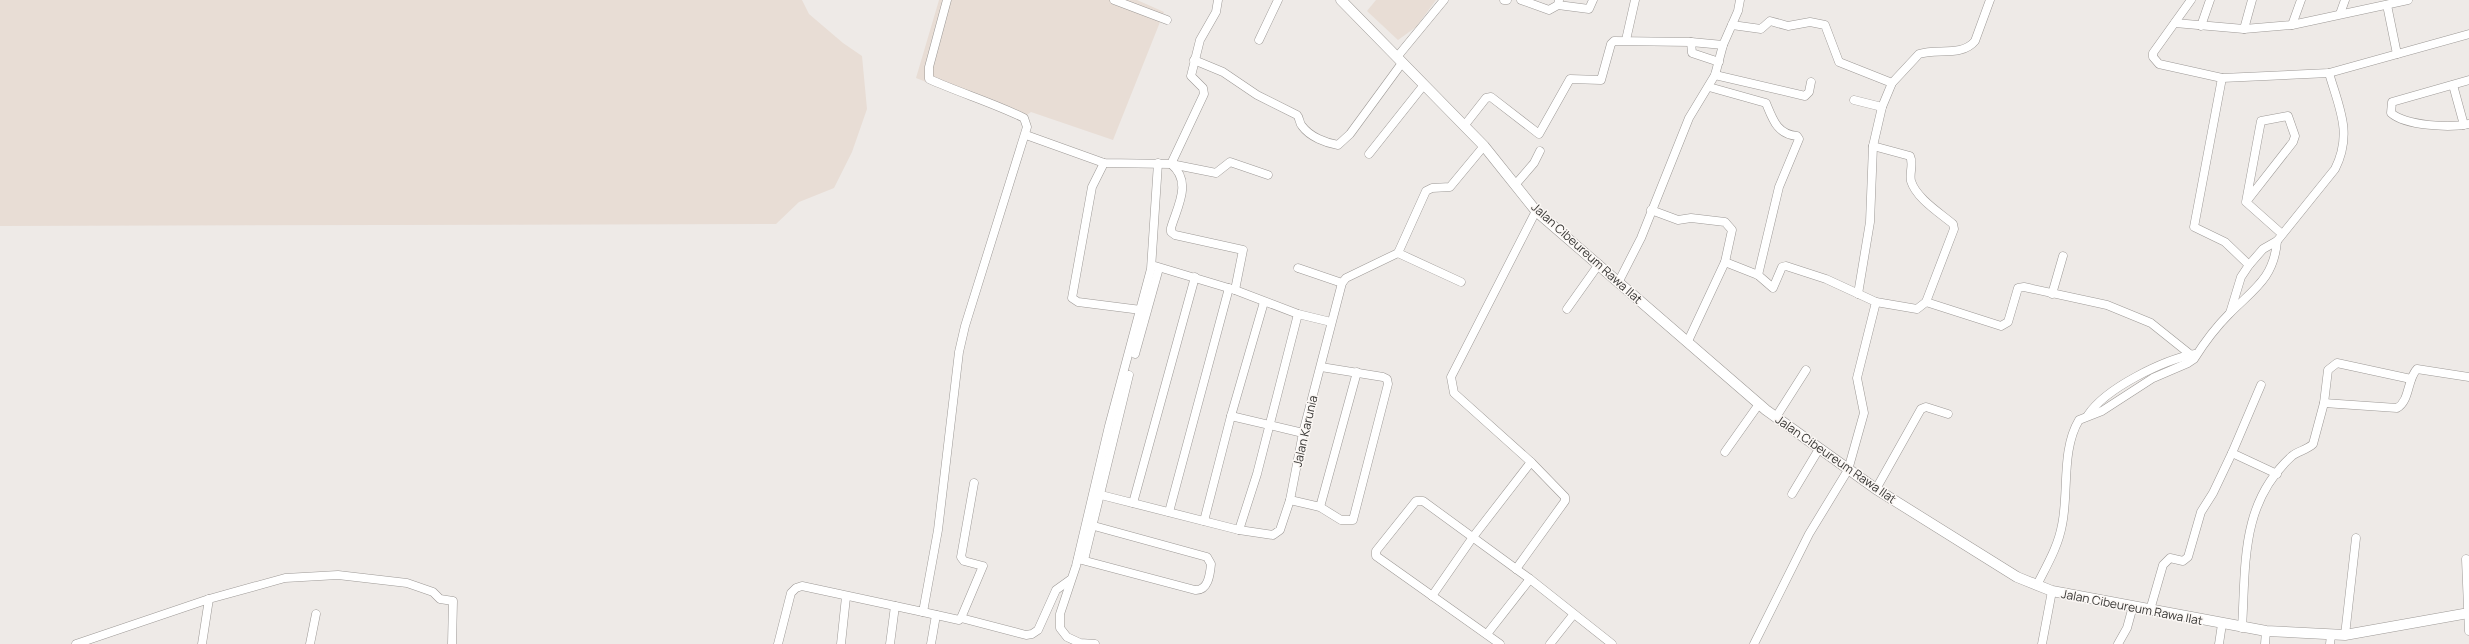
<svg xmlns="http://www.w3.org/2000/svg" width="2469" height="644" viewBox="0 0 2469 644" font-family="Manrope,sans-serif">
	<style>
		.built { fill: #e8ddd5 }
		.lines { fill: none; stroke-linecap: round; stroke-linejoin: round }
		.minor-casing { stroke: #9d9996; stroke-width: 9 }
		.tertiary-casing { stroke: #9d9996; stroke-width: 11 }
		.minor { stroke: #fff; stroke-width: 8 }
		.tertiary { stroke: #fff; stroke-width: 10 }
		.labels { text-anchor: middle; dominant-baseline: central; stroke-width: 3; stroke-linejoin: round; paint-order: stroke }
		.street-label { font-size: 12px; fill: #363533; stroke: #fbf7f4 }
	</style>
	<rect width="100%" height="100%" fill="#eeeae7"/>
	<g class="built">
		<polygon points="0,0 802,0 809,14 843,43 862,56 867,109 852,152 834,188 799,202 776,224 0,226"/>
		<polygon points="939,0 1137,0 1164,12 1113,140 1031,112 1021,119 916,78"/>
		<polygon points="1376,0 1436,0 1416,27 1398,40 1367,11"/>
	</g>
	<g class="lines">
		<g class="minor-casing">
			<g id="minor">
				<polyline points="1114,0 1167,20"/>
				<path d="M1218,0L1216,12L1200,40L1191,76L1203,88L1204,94L1171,164C1193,182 1177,207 1171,228V232L1175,235L1243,250L1235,290"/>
				<polyline points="1504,0 1507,0"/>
				<polyline points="1521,0 1549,10 1558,5 1559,0"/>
				<polyline points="2191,0 2153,53 2153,57 2159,64 2222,78 2329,73 2469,34"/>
				<polyline points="1558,5 1589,9 1593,0"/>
				<polyline points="2387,5 2397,54"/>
				<polyline points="2340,14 2345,0"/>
				<polyline points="2175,23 2244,29 2292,25 2408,0"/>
				<polyline points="1732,25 1761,29 1770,21 1788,26 1810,22 1825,25 1839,62 1892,83"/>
				<polyline points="2292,25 2301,0"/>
				<polyline points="2201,26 2210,0"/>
				<polyline points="2244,29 2252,0"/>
				<polyline points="1259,40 1278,0"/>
				<polyline points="1626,40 1635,0"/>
				<polyline points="1691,42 1692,53 1719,62"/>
				<polyline points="1397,57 1444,0"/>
				<path d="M1194,60L1223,72L1257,95L1297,115C1300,118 1299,123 1302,126C1310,137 1326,143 1338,145L1350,134L1402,63"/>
				<polyline points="1715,75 1805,96 1809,92 1811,82"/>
				<polyline points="2222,78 2194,227 2225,242 2249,265"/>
				<path d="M2469,80L2392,102L2391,113C2406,126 2450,128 2469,124"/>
				<polyline points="2453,85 2464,125"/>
				<path d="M1709,87L1766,103C1773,120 1777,134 1797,136L1799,139L1779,187L1758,275"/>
				<polyline points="1854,100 1882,107"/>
				<polyline points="1464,126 1486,98 1491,97 1539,134 1570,79 1601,80 1611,44 1614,41 1691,42 1723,45"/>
				<polyline points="1026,135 1104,163 1171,164 1216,173 1230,162 1268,175"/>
				<path d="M1873,146L1910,156C1914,164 1909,173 1911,181C1916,198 1940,213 1953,224L1954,229L1926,302L1917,309L1876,302"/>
				<polyline points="1369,154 1423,86"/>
				<polyline points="1104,163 1092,187 1072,298 1078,302 1141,310"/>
				<polyline points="1515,185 1534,163 1540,151"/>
				<polyline points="2246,202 2293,142 2295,136 2288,116 2261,121 2246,202 2282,234"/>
				<polyline points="1651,210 1678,220 1691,218 1725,222 1732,230 1725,262 1688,341"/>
				<polyline points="1398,253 1461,282"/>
				<polyline points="1725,262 1758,275 1773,288 1782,267 1786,266 1826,279 1876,302 1857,378 1864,413 1848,470 1809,534 1754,644"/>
				<polyline points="1155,266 1235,290 1298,314 1331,322"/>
				<polyline points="1298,268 1342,283"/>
				<polyline points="1619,281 1641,238 1689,118 1715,75 1723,45 1738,11 1740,0"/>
				<path d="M1858,294L1870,222L1873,146L1882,107L1892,83L1919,54C1937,48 1962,57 1975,41L1990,0"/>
				<polyline points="2052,294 2063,256"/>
				<polyline points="1926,302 2001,326 2008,322 2018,288 2024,287 2107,305 2151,323 2191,355"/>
				<polyline points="1567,309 1599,264"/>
				<path d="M2230,313L2241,277L2249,265L2263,249L2277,241L2335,169C2353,133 2339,108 2329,73"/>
				<polyline points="1135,354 1159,268"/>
				<polyline points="2324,403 2328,370 2337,363 2411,379"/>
				<path d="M2088,415C2106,388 2163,360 2195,354"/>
				<polyline points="1231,416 1303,433"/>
				<polyline points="1776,417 1806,370"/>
				<polyline points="1725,452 1759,404"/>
				<polyline points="2232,453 2261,385"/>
				<polyline points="1876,489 1921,409 1926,407 1948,414"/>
				<polyline points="1792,494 1819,449"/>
				<polyline points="1101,495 1239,530 1273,535 1280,530 1290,500 1303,433 1342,283 1346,278 1398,253 1426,191 1432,188 1450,187 1484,146"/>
				<polyline points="1290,500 1320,507 1341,520 1353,520 1388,384 1387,379 1383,377 1321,367"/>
				<polyline points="1133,503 1195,277"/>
				<polyline points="1320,507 1357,372"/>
				<polyline points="1169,512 1229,288"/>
				<polyline points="1204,521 1231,416 1264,302"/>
				<polyline points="1239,530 1257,474 1298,314"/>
				<path d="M1078,559L1195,590C1208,591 1210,575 1211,564L1207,557L1094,526"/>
				<polyline points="2466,559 2469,631"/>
				<polyline points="1084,560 1129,375"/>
				<polyline points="1516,569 1565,501 1565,497 1531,462 1454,393 1451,377 1536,211"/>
				<path d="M2037,585C2047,565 2058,547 2062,525C2069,492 2061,450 2079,420L2102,411L2153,378L2188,363L2194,359C2204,343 2217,326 2230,313C2254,289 2274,278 2277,241"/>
				<polyline points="1432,596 1473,537 1531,462"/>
				<polyline points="2150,610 2163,565 2170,558 2183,561 2188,557 2201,512 2213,493 2232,453 2277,474"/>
				<polyline points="923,612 959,620 961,618 983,566 964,561 961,557 974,483"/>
				<polyline points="961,618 1026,635 1032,634 1038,630 1056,590 1070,580"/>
				<path d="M2242,628C2246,564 2240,503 2292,456C2298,451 2307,450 2313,444L2324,403L2397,408C2410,401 2407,379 2417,369L2469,377"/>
				<polyline points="1487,634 1530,579"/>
				<polyline points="2345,635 2356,538"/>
				<polyline points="76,644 209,599 285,578 338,575 407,583 433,592 440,599 453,601 452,644"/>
				<polyline points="202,644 209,599"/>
				<polyline points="310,644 316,614"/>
				<path d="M778,644L791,593L796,588L802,586L923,612L938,530L959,352L965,326L1027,127L1024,118C994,103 960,93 929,79V67L947,0"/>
				<polyline points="841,644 846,597"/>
				<polyline points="890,644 895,606"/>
				<polyline points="931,644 936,615"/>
				<polyline points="1095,644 1080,643 1067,637 1060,628 1060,614 1076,566 1109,426 1151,269 1158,163"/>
				<polyline points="1500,644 1376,556 1376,551 1416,501 1423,501 1530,579 1612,644"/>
				<polyline points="1550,644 1573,615"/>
				<polyline points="2042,644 2052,591"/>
				<polyline points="2118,644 2127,628 2133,606"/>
				<polyline points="2219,644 2222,624"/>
				<polyline points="2265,644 2266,631"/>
				<polyline points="2330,644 2331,635"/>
			</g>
		</g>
		<g class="tertiary-casing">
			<polyline id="tertiary" points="1341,0 1484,146 1536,211 1766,410 1876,489 2017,577 2052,591 2266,631 2345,635 2469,613"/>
		</g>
		<use href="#minor" class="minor"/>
		<use href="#tertiary" class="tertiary"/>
	</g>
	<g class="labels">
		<g class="street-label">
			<text transform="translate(1587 253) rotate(42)">Jalan Cibeureum Rawa Ilat</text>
			<text transform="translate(1305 431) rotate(-77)">Jalan Karunia</text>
			<text transform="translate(1836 459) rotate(35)">Jalan Cibeureum Rawa Ilat</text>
			<text transform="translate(2132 607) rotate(11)">Jalan Cibeureum Rawa Ilat</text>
		</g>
	</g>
</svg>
